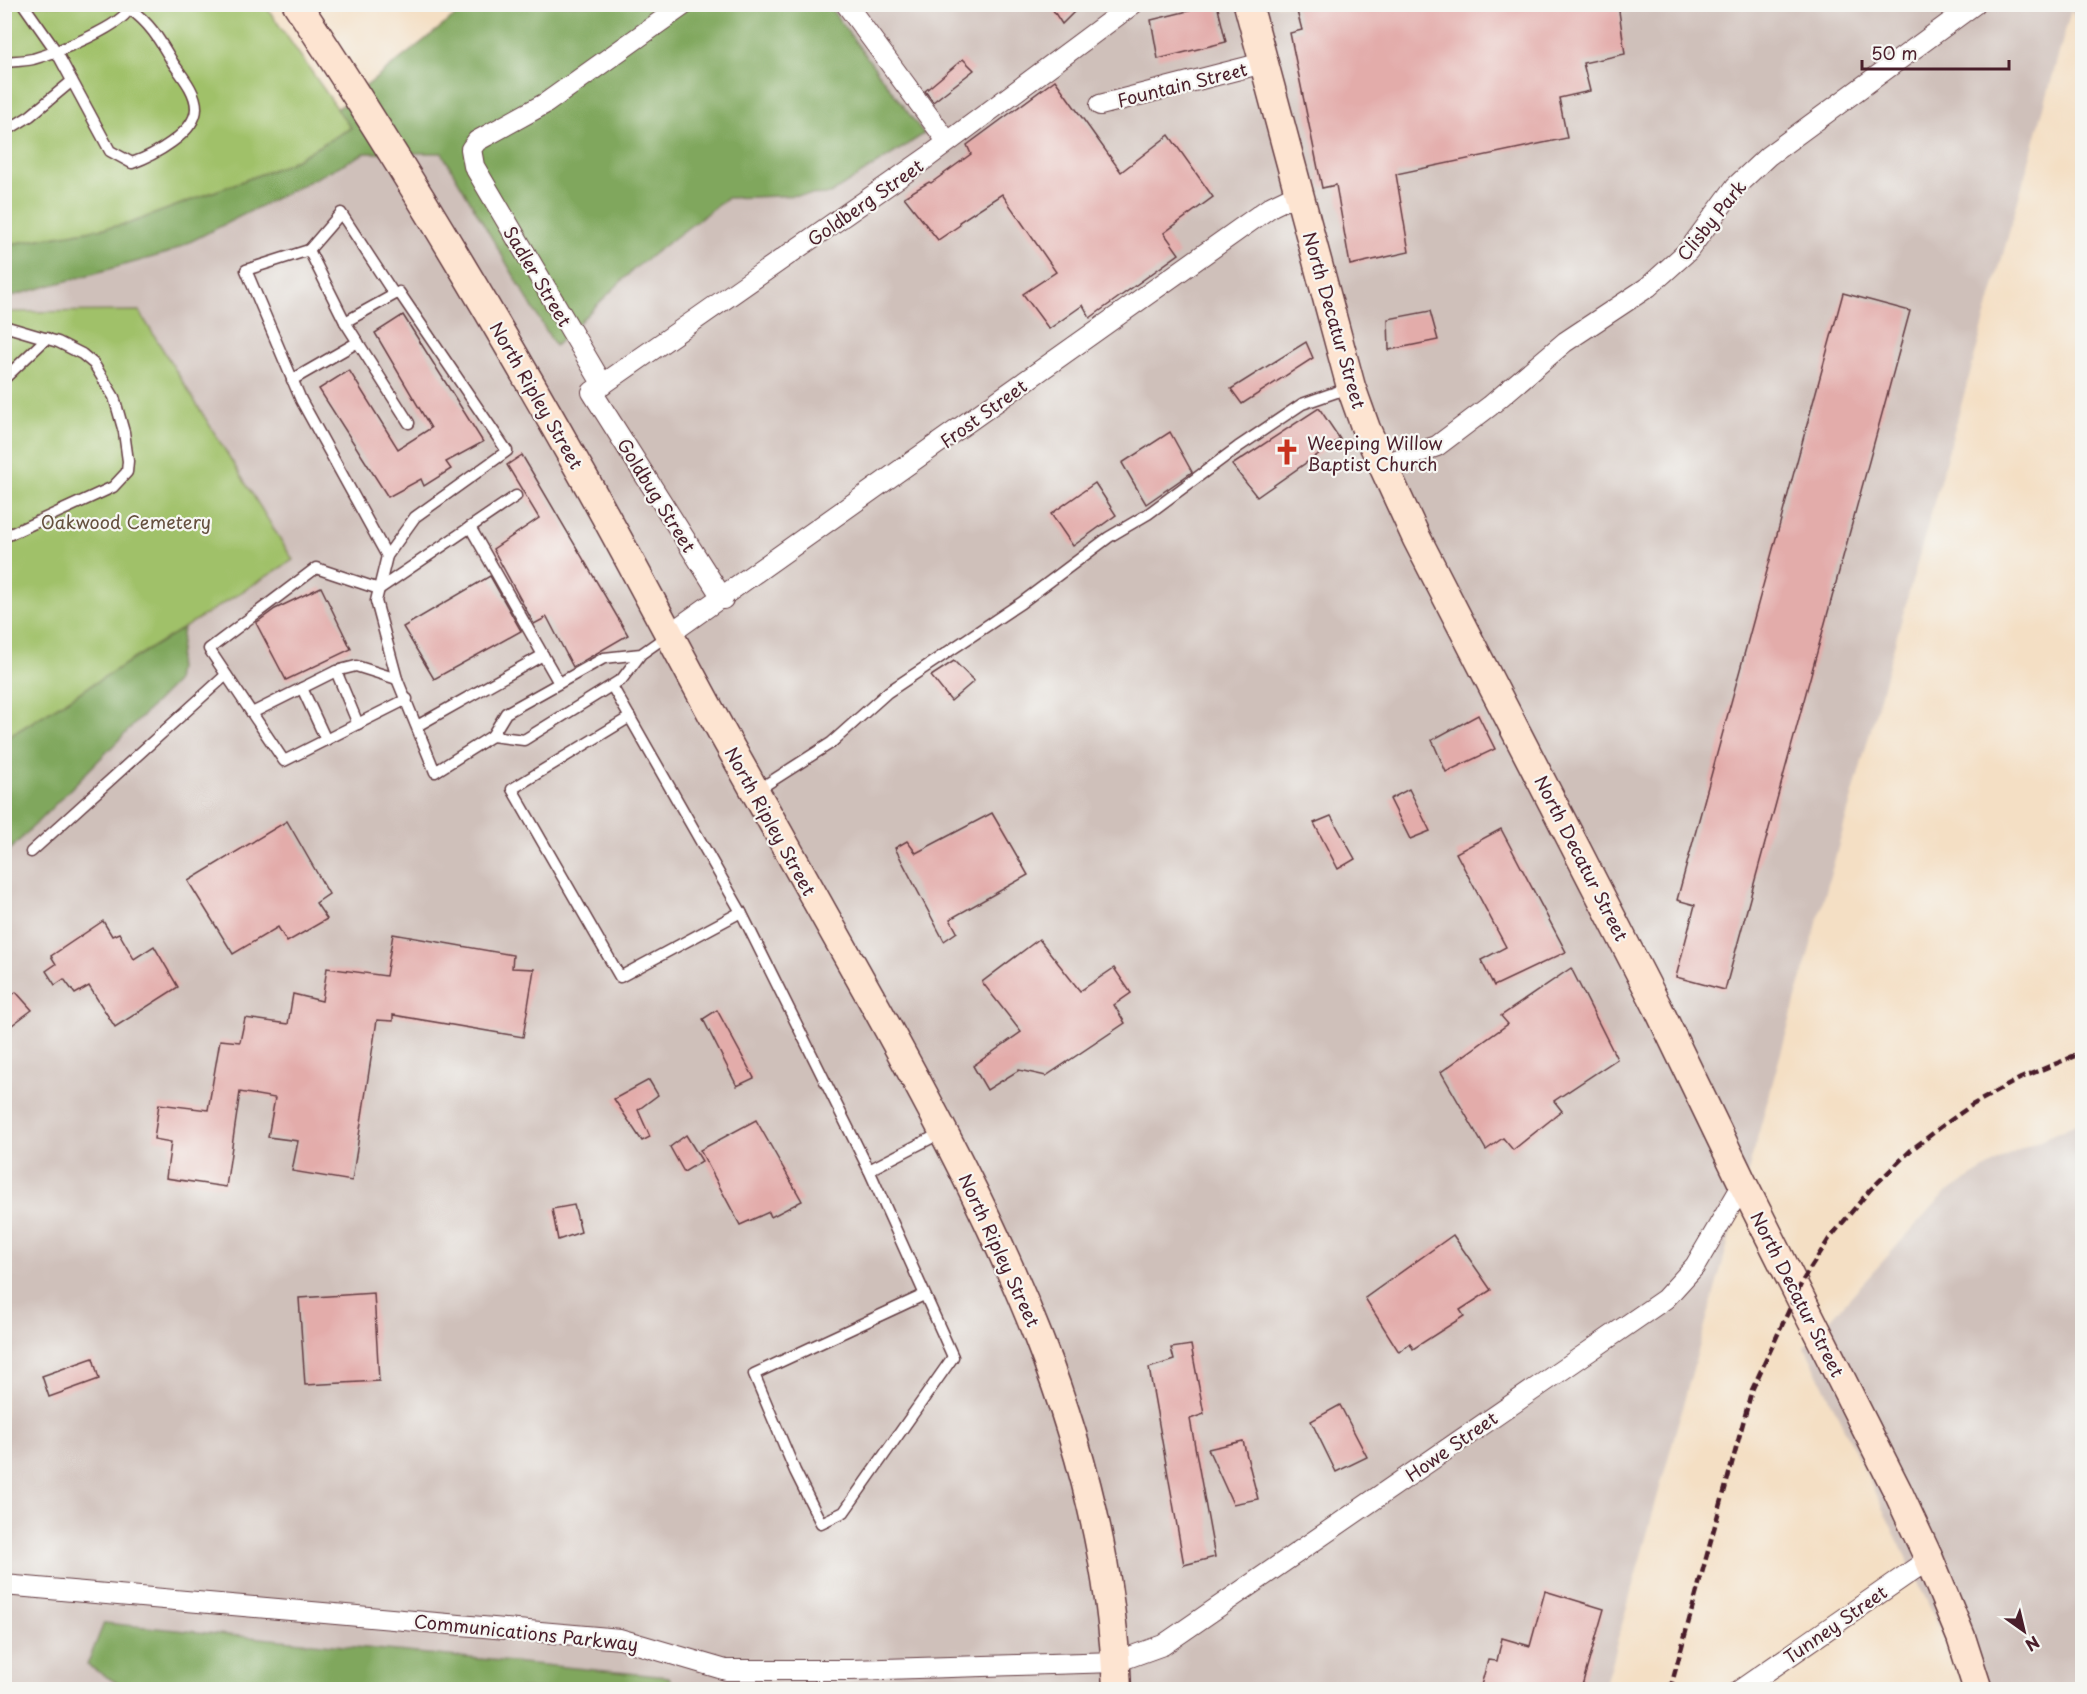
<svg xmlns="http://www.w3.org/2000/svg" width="2087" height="1694" viewBox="0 0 2087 1694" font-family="'Playpen Sans',sans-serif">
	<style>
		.industrial { fill: #cfc0ba }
		.green { fill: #a0c169; stroke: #75704a; stroke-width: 1.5 }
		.forest { fill: #80a75d; stroke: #656344; stroke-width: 1.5 }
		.building { fill: #e3acaa }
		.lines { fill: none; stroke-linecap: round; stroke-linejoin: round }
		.lane-casing { stroke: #643c42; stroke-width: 13 }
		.street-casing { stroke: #643c42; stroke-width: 22 }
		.secondary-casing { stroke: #643c42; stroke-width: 31 }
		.lane { stroke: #fff; stroke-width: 10 }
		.street { stroke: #fff; stroke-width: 20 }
		.secondary { stroke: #fde4d1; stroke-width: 28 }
		.rail { stroke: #4a1f2b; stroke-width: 4.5; stroke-dasharray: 9 4.5; stroke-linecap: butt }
		.labels { text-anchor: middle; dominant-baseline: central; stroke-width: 4.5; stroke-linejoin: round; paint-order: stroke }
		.street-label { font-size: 18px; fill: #4a1f2b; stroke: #f6f6f2 }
		.poi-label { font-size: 18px; fill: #4a1f2b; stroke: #f6f6f2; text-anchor: start }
		.park-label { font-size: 18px; fill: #64503e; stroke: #f6f6f2 }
	</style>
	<rect width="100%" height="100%" fill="#f6f6f2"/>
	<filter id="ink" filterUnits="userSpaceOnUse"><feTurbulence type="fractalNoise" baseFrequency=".0167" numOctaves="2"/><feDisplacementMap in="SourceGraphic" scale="12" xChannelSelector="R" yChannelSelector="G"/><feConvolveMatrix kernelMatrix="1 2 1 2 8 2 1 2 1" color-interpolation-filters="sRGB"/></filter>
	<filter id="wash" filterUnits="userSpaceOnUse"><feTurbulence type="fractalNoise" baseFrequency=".008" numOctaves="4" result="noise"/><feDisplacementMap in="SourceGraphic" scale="24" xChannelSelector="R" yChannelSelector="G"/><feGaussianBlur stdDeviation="1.35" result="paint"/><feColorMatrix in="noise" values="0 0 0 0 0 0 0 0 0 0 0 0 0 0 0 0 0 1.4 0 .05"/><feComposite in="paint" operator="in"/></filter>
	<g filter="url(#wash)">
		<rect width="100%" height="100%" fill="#f4dfc4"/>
		<g class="industrial">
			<polygon points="828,5 2082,5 2082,31 2071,10 1604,1689 674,1690 669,1677 87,1665 127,1689 5,1689 5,855 176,682 183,628 293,559 12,311 5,312 5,299 168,253 365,153 442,153 554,346 635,268 728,198 830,194 924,134"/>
			<polygon points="2082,1121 2082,1689 1965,1689 1936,1620 1805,1347 1944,1194 2006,1156"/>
		</g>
		<g class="green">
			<polygon points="5,5 265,5 351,128 288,164 128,224 5,245"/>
			<polygon points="139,311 293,560 5,739 5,312"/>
		</g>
		<g class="forest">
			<polygon points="469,5 828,5 924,134 830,194 727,198 635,268 555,346 442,153 365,153 168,253 5,298 5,245 128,224 288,164 351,128 337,109"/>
			<polygon points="183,628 176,682 5,855 5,739"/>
			<polygon points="104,1623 669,1677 674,1689 127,1689 87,1665"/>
		</g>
		<g id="blocks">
			<g class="building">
				<polygon points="1049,4 1082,4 1062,24"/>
				<polygon points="1217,4 1226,42 1158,59 1151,20"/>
				<polygon points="1295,4 1618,4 1625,54 1583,63 1590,91 1559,98 1567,138 1396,174 1409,252 1350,265 1336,185 1322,188 1290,33 1302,30"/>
				<polygon points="963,59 974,70 933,102 925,91"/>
				<polygon points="1055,80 1121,172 1169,135 1213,197 1164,233 1179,254 1090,318 1083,305 1049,329 1023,294 1056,272 1002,194 959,222 960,225 938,240 904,197 929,182 931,183 971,154 967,145"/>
				<polygon points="1843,293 1910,311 1725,990 1676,977 1695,905 1677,900"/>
				<polygon points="1430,311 1438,340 1389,350 1388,319"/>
				<polygon points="403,315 483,442 446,462 451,469 424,486 421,479 388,497 319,389 349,370 398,449 431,428 375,333"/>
				<polygon points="1306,342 1313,358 1242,404 1231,389"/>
				<polygon points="1319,408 1340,439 1257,497 1232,465"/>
				<polygon points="1170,432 1192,472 1146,504 1122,463"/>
				<polygon points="522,455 628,635 573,667 547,617 534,624 493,549 539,518 507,465"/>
				<polygon points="1095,483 1116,515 1073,546 1051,514"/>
				<polygon points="490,576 521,631 434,679 403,627"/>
				<polygon points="321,587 351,649 286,680 256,623 275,609"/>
				<polygon points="954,661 974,681 951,701 931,676"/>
				<polygon points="1478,715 1495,749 1446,772 1432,740"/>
				<polygon points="1409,789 1430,831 1410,839 1390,799"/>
				<polygon points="992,813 1028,875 950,919 957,932 944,941 895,848 907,841 916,853"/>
				<polygon points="1331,816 1355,859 1338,869 1314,823"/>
				<polygon points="287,821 329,894 316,903 327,919 287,942 278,927 233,954 188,881"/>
				<polygon points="1501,829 1566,952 1494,986 1481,960 1506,947 1456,853"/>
				<polygon points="103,921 112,936 119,933 134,959 154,946 178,987 115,1027 89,986 75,994 64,979 55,985 46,971 56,964 51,956"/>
				<polygon points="393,934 513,955 512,968 534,969 523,1037 393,1015 393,1021 377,1020 352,1181 292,1171 298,1141 268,1137 275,1098 240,1092 226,1187 166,1178 171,1142 154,1139 159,1104 208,1110 220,1040 240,1042 245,1018 288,1024 293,994 322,1001 327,968 386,976"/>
				<polygon points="1039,939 1080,991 1114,968 1131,993 1114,1005 1125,1023 1046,1076 1019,1070 987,1090 973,1066 1021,1032 982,982"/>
				<polygon points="1571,968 1617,1059 1554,1101 1562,1111 1513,1150 1503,1138 1486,1150 1441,1072 1508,1024 1501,1016"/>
				<polygon points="16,992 32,1010 4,1031 4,1001"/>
				<polygon points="717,1010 754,1078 737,1086 703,1019"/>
				<polygon points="649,1080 658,1095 638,1110 650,1137 642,1141 614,1099"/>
				<polygon points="756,1120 802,1201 771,1217 769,1212 740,1225 700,1150"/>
				<polygon points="686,1135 702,1161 684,1172 670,1147"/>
				<polygon points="574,1205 581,1232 558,1240 552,1209"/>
				<polygon points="1453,1235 1491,1290 1460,1310 1464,1316 1413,1349 1410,1343 1399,1352 1365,1298"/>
				<polygon points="374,1293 379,1381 305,1385 299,1298"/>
				<polygon points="1191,1345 1204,1414 1190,1419 1215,1557 1184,1565 1149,1368 1174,1360 1171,1348"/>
				<polygon points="93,1358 99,1379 49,1397 42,1376"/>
				<polygon points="1340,1405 1367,1457 1336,1472 1311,1421"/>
				<polygon points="1243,1441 1258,1499 1233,1504 1208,1449"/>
				<polygon points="1545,1591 1604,1609 1581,1689 1480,1689 1488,1660 1497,1661 1502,1638 1530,1646"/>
			</g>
		</g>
	</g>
	<g filter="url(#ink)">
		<use href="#blocks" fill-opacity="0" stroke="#643c42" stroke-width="1.5"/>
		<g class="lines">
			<g class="lane-casing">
				<g id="lane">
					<path d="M23,4L56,51L110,151L132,163C152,156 196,133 196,108C196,92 182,76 173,63C160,41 152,25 130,9"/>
					<path d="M4,62C14,61 24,61 33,59C54,53 126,26 131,5"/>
					<polyline points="4,132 30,116 72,81"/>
					<polyline points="309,250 246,270 301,400 387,556"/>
					<polyline points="345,322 309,250 341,213 394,294"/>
					<polyline points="4,326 58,342 82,354 94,364 114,397 124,432 128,461 127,472 113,487 4,537"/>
					<polyline points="4,379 47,338"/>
					<polyline points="292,380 358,342"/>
					<polyline points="409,423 345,322 399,292 507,451 415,517 387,556 376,601 397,679 435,772 492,736"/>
					<polyline points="470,527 559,683"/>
					<polyline points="641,654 604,658 506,713 492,736 524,740 622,679 641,654 668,635"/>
					<polyline points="336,671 358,724"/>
					<polyline points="612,686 741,912 869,1170 943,1132"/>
					<polyline points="302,688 326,740"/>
					<polyline points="407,699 284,761 209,649 316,568 379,589 516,496"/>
					<polyline points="252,713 336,671 356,666 397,679"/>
					<polyline points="630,717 512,789 620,977 741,912"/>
					<polyline points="417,726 543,655"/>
					<polyline points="756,791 831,743 888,692 1021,603 1109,537 1148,514 1238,447 1302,404 1351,387"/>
					<polyline points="31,852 226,675"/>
					<polyline points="869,1170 953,1357 844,1512 821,1523 795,1471 754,1374 924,1295"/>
				</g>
			</g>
			<g class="street-casing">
				<g id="street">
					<polyline points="846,4 947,141"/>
					<polyline points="1100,105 1263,63"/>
					<polyline points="603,385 474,166 471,149 477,141 546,103 685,4"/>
					<polyline points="1382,465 1437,446 1490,406 1565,342 1648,287 1688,251 1736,186 1768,156 1975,4"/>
					<polyline points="723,599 592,392 928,157 1133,4"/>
					<polyline points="668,635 1272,206 1299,193"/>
					<polyline points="4,1585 620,1639 726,1670 851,1670 1116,1662 1163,1645 1665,1299 1695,1266 1743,1184"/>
					<polyline points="1740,1690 1929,1559"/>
				</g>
			</g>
			<g class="secondary-casing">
				<g id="secondary">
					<path d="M297,4C397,155 489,309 578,467C628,555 674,645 723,734C774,825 825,916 876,1007C994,1220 1108,1441 1117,1690"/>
					<polyline points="1248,4 1351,387 1366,429 1417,539 1657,1006 1743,1184 1897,1490 1929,1559 1961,1637 1978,1690"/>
				</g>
			</g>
			<use href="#lane" class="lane"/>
			<use href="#street" class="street"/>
			<use href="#secondary" class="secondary"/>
			<polyline class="rail" points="1670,1690 1752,1390 1803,1280 1829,1239 1870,1190 1911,1150 1941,1127 1972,1105 2021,1078 2082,1053"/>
		</g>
	</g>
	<defs>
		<g id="church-bare" transform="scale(2.07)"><path d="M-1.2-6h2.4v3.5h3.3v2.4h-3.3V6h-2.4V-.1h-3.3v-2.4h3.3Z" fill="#c8321e" stroke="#f6f6f2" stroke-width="2.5" paint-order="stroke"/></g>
	</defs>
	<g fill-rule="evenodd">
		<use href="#church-bare" x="1287" y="452"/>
	</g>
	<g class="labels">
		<g class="street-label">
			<text transform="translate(1182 84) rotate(-14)">Fountain Street</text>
			<text transform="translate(865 202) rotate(-35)">Goldberg Street</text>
			<text transform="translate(1711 220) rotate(-51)">Clisby Park</text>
			<text transform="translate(538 276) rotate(59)">Sadler Street</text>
			<text transform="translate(1335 320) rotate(74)">North Decatur Street</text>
			<text transform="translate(537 395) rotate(60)">North Ripley Street</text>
			<text transform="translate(983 413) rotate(-36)">Frost Street</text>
			<text transform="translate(657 495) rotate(58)">Goldbug Street</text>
			<text transform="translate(771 821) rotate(61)">North Ripley Street</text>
			<text transform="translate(1582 858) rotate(63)">North Decatur Street</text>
			<text transform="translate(1000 1250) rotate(65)">North Ripley Street</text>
			<text transform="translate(1798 1294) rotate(63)">North Decatur Street</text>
			<text transform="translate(1451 1446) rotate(-35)">Howe Street</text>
			<text transform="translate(1835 1624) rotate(-35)">Tunney Street</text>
			<text transform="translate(526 1632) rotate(6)">Communications Parkway</text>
		</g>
		<g class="poi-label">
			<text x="1307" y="442">Weeping Willow<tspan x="1307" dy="21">Baptist Church</tspan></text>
		</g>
		<g class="park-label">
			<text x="126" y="521">Oakwood Cemetery</text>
		</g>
	</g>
	<rect width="2087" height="1694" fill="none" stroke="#f6f6f2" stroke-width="24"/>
	<g transform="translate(2024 1631) rotate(146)" stroke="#f6f6f2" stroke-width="4.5" paint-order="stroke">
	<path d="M0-4.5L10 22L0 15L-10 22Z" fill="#4a1f2b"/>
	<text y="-9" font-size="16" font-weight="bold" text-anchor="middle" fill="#4a1f2b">N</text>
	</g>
	<path d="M1862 60v9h147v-9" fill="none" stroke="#4a1f2b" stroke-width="3"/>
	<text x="1871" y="60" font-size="18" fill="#4a1f2b" stroke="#f6f6f2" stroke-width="4.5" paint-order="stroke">50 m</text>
</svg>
